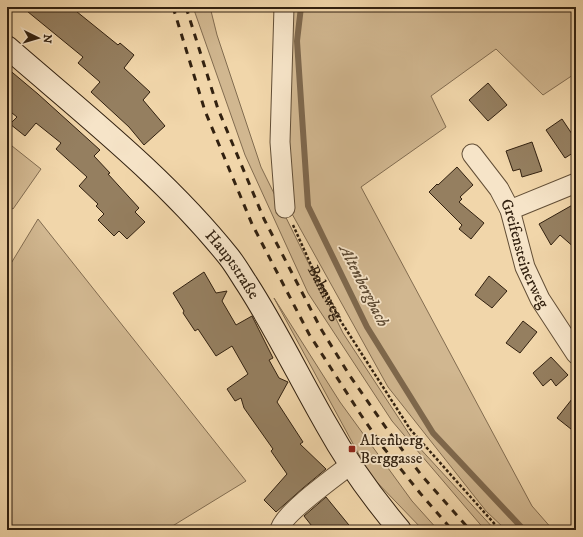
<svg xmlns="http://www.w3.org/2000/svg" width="583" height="537" viewBox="0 0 583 537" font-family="'IM FELL DW Pica',serif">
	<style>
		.green { fill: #d1b790; stroke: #826c50 }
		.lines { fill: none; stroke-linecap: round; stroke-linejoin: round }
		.stream { stroke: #7e684d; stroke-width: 6 }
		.building { fill: #957f60; stroke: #322110 }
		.street-casing { stroke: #624e36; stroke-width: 21 }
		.secondary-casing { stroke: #322110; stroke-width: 24 }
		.path { stroke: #322110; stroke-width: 2.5; stroke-dasharray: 3 2; stroke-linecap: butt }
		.street { stroke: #f6e4c8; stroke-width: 19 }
		.secondary { stroke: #f6e4c8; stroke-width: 22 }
		.rail { stroke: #322110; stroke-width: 3; stroke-dasharray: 7 7; stroke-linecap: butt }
		.poi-dot { fill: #8f2418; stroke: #f6e4c8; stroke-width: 1.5 }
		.labels { text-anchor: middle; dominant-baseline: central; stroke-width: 3.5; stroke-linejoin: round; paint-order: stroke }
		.street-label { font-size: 16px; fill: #322110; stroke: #f6e4c8 }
		.poi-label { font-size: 16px; fill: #322110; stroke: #f6e4c8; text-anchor: start }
		.water-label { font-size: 17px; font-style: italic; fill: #5e4b34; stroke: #f6e4c8 }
	</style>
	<rect width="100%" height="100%" fill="#f1d6aa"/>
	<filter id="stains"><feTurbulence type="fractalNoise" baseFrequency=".005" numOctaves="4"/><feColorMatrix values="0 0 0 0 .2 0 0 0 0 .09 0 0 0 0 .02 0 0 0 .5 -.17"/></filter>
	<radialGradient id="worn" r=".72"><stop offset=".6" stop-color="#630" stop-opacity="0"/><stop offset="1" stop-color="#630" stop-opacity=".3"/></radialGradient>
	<g class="green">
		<polygon points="193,7 210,7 217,35 261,167 343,333 415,443 495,530 485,530 392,421 308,293 245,155"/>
		<polygon points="289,7 576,7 576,73 543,95 496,49 431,96 446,127 361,187 532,506 553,530 506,530 486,511 388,387 291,212 286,59"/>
		<polygon points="7,142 41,169 13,209 7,205"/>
		<polygon points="38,219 246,481 166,530 7,530 7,270"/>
		<polygon points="274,298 340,402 412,501 438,530 423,530 370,475"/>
	</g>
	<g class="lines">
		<polyline class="stream" points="301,7 297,41 308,206 367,327 433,433 524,530"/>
	</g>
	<g class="building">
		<polygon points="22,7 71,7 118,45 120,43 134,55 124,68 150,92 143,100 165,126 144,145 129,127 91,92 100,82 78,63 83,57"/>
		<polygon points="7,68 38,94 100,150 94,156 110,173 108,174 139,208 135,212 145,222 127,239 119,231 114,236 98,220 104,214 96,206 98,204 79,186 87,177 56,149 61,143 36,123 25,136 10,124 17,117 7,109"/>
		<polygon points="488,83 507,105 488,121 469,100"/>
		<polygon points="562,119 576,140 576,151 565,158 546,130"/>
		<polygon points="532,142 542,171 522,177 520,169 513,171 506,151"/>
		<polygon points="457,167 473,185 460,197 462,199 459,202 484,223 471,239 459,229 462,225 429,192 437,184 438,185"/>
		<polygon points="576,203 576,249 560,235 551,245 539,224"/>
		<polygon points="204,272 216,293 227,291 222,301 236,325 252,316 273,358 269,360 279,378 288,382 277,402 303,442 300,444 326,469 303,488 276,512 264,500 287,474 271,451 273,449 244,408 241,398 235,401 227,389 248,374 232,346 216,356 198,329 195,331 183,313 184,311 173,293"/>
		<polygon points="489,276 507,291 492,308 475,295"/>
		<polygon points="523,321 537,332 520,353 506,343"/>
		<polygon points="551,357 568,375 556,386 551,379 543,386 533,373"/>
		<polygon points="576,394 576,433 557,418"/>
		<polygon points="326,497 353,530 315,530 304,516"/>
	</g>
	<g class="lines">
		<g class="street-casing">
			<g id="street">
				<polyline points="284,7 280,142 285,208"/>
				<path id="s2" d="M472,154L499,189L510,210L525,267L540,299L576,354"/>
				<polyline points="510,210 576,183"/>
				<path d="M280,530C281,515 336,476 350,465"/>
			</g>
		</g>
		<g class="secondary-casing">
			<g id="secondary">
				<path id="s3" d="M7,47C83,113 166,178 229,257C236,266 241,275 247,284C276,329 299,377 326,424C347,462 372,497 400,530"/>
			</g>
		</g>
		<path class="path" id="s1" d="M293,225L311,265L340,320L410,429L500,530"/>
		<use href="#street" class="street"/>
		<use href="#secondary" class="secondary"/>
		<g class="rail">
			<polyline points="173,7 205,111 252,224 309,334 361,415 383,447 420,493 452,530"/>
			<polyline points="186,7 218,109 264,219 321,329 350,376 389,432 422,476 470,530"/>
		</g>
	</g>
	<rect class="poi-dot" x="348" y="445" width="8" height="8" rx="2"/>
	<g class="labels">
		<g class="street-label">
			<text stroke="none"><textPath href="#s2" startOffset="114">Greifensteinerweg</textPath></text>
			<text stroke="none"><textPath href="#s3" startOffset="314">Hauptstraße</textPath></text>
			<text stroke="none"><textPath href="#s1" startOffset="75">Bahnweg</textPath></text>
		</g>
		<g class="poi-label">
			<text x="360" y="440">Altenberg<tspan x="360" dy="18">Berggasse</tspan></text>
		</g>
		<g class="water-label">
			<text transform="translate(364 286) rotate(63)">Altenbergbach</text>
		</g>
	</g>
	<rect width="583" height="537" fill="none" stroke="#f1d6aa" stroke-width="24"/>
	<rect x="8" y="8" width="567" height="521" fill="none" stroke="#322110" stroke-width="2"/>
	<rect x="12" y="12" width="559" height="513" fill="none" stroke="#322110"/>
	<g transform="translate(38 38) rotate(95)" stroke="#f6e4c8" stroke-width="3" paint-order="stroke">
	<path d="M0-3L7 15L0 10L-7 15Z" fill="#322110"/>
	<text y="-6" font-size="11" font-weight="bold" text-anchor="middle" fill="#322110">N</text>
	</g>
	<rect width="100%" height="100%" filter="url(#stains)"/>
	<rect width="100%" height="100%" fill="url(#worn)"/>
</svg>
